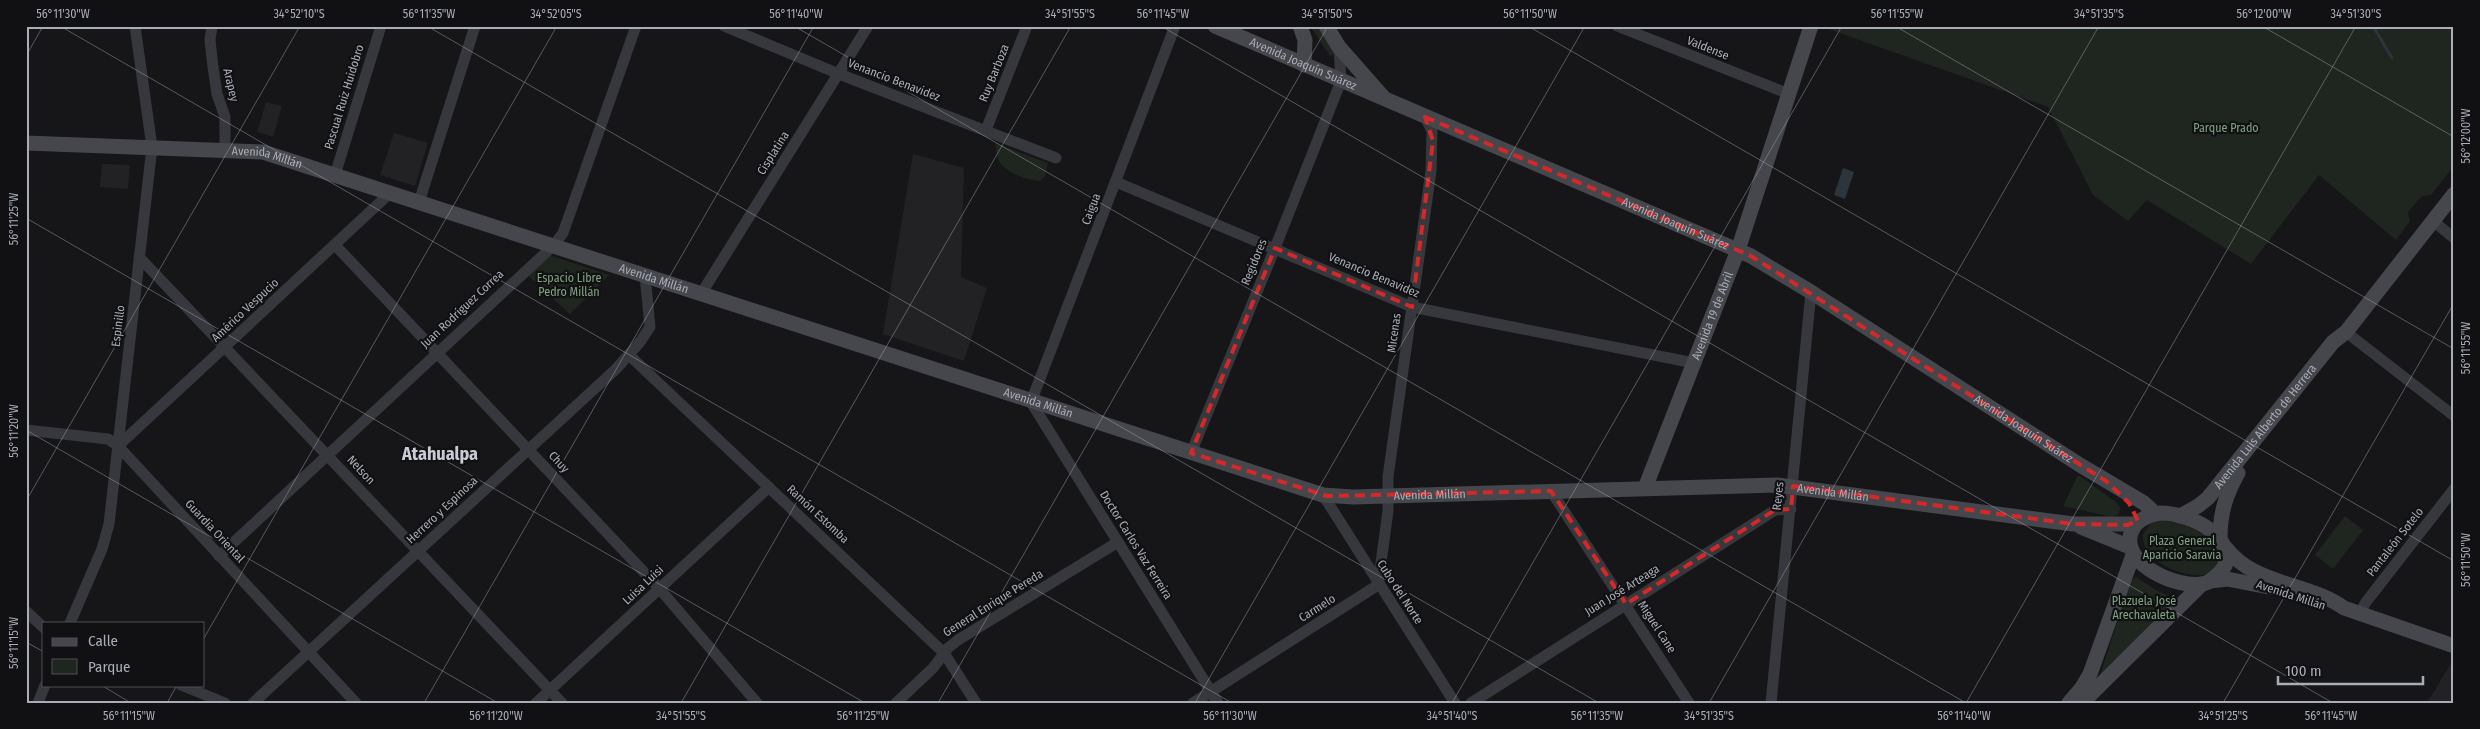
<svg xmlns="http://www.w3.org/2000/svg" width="2480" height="729" viewBox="0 0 2480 729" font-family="'Fira Sans Condensed',sans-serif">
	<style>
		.built { fill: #222225 }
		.green { fill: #1e261f }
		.water { fill: #2c353c }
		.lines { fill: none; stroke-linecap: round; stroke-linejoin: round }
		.stream { stroke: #2c353c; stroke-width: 3 }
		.street { stroke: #37383d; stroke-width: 11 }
		.secondary { stroke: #45474d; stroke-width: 15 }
		.marked { fill: none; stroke: #d62828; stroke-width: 4; stroke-dasharray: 10 6; stroke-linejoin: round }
		.ticks { fill: none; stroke: #a8adb8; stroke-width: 1; stroke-opacity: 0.45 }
		.labels { text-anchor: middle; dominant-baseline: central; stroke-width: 4.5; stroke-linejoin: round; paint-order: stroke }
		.street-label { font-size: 12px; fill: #a8adb8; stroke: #111113 }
		.park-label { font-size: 12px; fill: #7fa381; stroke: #111113 }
		.district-label { font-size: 18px; font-weight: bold; fill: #c9ccd4; stroke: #111113 }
		.neatline { fill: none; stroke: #a8adb8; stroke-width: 2 }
		.ticks-label { font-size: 12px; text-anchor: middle; fill: #a8adb8 }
	</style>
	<rect width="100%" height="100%" fill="#161618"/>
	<g class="built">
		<polygon points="266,102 282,106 273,137 257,132"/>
		<polygon points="394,133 428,143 415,186 380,175"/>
		<polygon points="913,154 964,168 961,277 987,288 964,361 883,334"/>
		<polygon points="102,164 130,165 128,189 100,187"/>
		<polygon points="2452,662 2454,663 2454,703 2427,703"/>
	</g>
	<g class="green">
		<polygon points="1310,26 1318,26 1336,53 1330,56"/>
		<polygon points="1820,26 2454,26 2454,166 2431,195 2422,196 2408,212 2410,221 2396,240 2319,175 2251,264 2147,200 2128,221 2093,195 2048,107"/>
		<path d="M995,143L1048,163L1045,176L1040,181C1027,180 1004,173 998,159C996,154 996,148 995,143Z"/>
		<polygon points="552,256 609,275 570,314 526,274 548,257"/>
		<polygon points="2078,475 2116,502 2120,508 2119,514 2112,517 2063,506"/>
		<polygon points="2345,516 2363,530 2333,569 2315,555"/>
		<path d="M2160,521C2184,521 2200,531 2218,546L2221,564C2216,568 2210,574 2204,575C2182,578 2141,560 2143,535L2150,524Z"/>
		<polygon points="2136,577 2156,590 2178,600 2100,675 2131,581"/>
	</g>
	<polygon class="water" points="1843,168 1854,172 1845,199 1834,195"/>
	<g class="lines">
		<polyline class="stream" points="2373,26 2392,58"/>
		<g class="street">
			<polyline points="212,26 210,40 213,67 217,94 225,117 225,149"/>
			<polyline points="724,26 839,74 1056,158"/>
			<polyline points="1175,26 1031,402 1218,703"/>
			<polyline points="1617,26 1789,94"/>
			<polyline points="986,130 1027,26"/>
			<polyline points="335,175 381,26"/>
			<polyline points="1116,182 1412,307 1694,363"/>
			<polyline points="419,202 475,26"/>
			<polyline points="2433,221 2454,238"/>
			<polyline points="335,245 659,588 757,703"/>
			<polyline points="139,257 562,703"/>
			<polyline points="701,294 868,26"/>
			<polyline points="2346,332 2454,416"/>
			<polyline points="629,355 944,653 976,703"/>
			<polyline points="26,430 108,439 118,446 356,703"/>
			<polyline points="118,446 390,193"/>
			<polyline points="1191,453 1275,248 1341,81 1339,47"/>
			<polyline points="1551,491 1689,703"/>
			<polyline points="1323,495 1455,703"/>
			<polyline points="219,556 554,245 563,233 636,26"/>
			<polyline points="1378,585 1388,511 1388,477 1431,171 1432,131 1425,117"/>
			<polyline points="26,611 44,628"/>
			<polyline points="2359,614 2366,602 2454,489"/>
			<polyline points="70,623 102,549 109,524 152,147 135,26"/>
			<polyline points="181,685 225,703"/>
			<polyline points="38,703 45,685"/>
			<polyline points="253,703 616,369 640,342 650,327 645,275"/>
			<polyline points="536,703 769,487"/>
			<polyline points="896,703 933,668 948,648 958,640 1118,542"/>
			<polyline points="1193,703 1378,585"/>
			<polyline points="1471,703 1775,510 1791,509"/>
			<polyline points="1771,703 1811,292"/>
		</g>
		<g class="secondary">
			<path id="s1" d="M1215,26L1751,256L1811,292L2080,465L2144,503L2156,514"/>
			<polyline points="1300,26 1305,40 1304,65"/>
			<polyline points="1326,26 1339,47 1383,97"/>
			<path id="s2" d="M26,143L263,152L1323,495L1353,497L1777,485L2073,524H2135"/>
			<path id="s3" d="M1645,488L1738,250L1811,26"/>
			<path d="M2160,513C2177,513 2197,520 2210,530C2227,543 2235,562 2215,577C2211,580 2207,584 2202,584C2177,588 2126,566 2130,537C2133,521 2146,516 2160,513Z"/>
			<path id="s4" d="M2180,516L2198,506L2208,498L2333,342L2346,332L2454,194"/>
			<polyline points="2081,527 2130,547"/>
			<path d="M2220,538C2220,513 2226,494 2238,473"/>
			<path d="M2226,548C2255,586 2308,582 2344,608L2454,646"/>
			<polyline points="2210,581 2227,579 2274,588"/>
			<polyline points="2069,703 2081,689 2090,674 2133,555"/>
			<polyline points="2082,703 2202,584"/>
		</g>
	</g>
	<path class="marked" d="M1425,117L1751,256L2106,481L2129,503L2138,521L2127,525L2073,524L1793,486L1791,509L1775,510L1626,604L1551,491L1327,496L1191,453L1275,248L1412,307L1433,141Z"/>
	<path class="ticks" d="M60,26L1232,703M427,26L1599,703M794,26L1966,703M1161,26L2333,703M1528,26L2454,561M1895,26L2454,349M2262,26L2454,137M26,56L43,26M26,218L865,703M26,430L498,703M26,501L300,26M204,638L557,26M26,642L44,652M101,685L131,703M167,703L177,685M424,703L814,26M681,703L1071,26M938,703L1328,26M1195,703L1585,26M1452,703L1842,26M1709,703L2099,26M1966,703L2356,26M2223,703L2454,303"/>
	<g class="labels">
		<g class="street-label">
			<text transform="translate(1708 48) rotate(22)">Valdense</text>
			<text stroke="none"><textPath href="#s1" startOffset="96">Avenida Joaquín Suárez</textPath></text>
			<text transform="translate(994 73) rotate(-68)">Ruy Barboza</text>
			<text transform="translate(894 80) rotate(21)">Venancio Benavidez</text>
			<text transform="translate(231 85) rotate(77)">Arapey</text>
			<text transform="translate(344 97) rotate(-73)">Pascual Ruiz Huidobro</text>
			<text transform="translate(773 153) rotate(-58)">Cisplatina</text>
			<text stroke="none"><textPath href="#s2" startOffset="242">Avenida Millán</textPath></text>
			<text transform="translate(1091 209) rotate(-69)">Caigua</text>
			<text stroke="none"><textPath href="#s1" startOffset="501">Avenida Joaquín Suárez</textPath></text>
			<text transform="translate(1254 262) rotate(-68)">Regidores</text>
			<text transform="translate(1374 275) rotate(23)">Venancio Benavidez</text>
			<text stroke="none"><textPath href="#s2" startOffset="648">Avenida Millán</textPath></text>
			<text transform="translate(462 309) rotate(-43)">Juan Rodríguez Correa</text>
			<text transform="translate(245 310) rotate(-43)">Américo Vespucio</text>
			<text stroke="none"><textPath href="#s3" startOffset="185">Avenida 19 de Abril</textPath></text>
			<text transform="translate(118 326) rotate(-83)">Espinillo</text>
			<text transform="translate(1394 333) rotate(-82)">Micenas</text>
			<text stroke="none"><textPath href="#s2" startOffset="1052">Avenida Millán</textPath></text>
			<text stroke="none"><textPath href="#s4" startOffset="125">Avenida Luis Alberto de Herrera</textPath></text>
			<text stroke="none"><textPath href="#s1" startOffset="906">Avenida Joaquín Suárez</textPath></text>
			<text transform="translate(559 462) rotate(47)">Chuy</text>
			<text transform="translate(361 470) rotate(47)">Nelson</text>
			<text stroke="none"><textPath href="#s2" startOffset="1862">Avenida Millán</textPath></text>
			<text stroke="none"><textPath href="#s2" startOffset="1458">Avenida Millán</textPath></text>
			<text transform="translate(1778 496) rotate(-84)">Reyes</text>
			<text transform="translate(442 510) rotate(-43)">Herrero y Espinosa</text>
			<text transform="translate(818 514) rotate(43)">Ramón Estomba</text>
			<text transform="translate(215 531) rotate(47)">Guardia Oriental</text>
			<text transform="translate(2395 542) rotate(-52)">Pantaleón Sotelo</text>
			<text transform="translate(1136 545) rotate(58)">Doctor Carlos Vaz Ferreira</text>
			<text transform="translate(643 585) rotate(-43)">Luisa Luisi</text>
			<text transform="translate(1622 590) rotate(-32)">Juan José Arteaga</text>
			<text transform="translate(1400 592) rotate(57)">Cubo del Norte</text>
			<text transform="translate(2291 595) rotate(18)">Avenida Millán</text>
			<text transform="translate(993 603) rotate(-32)">General Enrique Pereda</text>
			<text transform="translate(1317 608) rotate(-32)">Carmelo</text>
			<text transform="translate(1657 627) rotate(57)">Miguel Cane</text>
		</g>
		<g class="park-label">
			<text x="2226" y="128">Parque Prado</text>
			<text x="569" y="278">Espacio Libre<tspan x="569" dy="14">Pedro Millán</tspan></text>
			<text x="2182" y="541">Plaza General<tspan x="2182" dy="14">Aparicio Saravia</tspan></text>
			<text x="2144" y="601">Plazuela José<tspan x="2144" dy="14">Arechavaleta</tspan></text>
		</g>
		<g class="district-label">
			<text x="440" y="454">Atahualpa</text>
		</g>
	</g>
	<rect width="2480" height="729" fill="none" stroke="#111113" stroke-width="55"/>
	<rect x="42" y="622" width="162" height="65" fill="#111113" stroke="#4d4f55"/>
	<rect x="52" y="638" width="25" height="8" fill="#45474d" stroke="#4d4f55"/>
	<text x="88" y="646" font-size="15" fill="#a8adb8">Calle</text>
	<rect x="52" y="659" width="25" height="15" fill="#1e261f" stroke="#4d4f55"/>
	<text x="88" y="672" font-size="15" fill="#a8adb8">Parque</text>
	<path d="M2278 676v8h145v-8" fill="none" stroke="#a8adb8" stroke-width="2.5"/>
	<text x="2285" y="676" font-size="15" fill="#a8adb8" stroke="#111113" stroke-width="4" paint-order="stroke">100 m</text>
	<rect x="28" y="28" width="2424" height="674" class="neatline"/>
	<g class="ticks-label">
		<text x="63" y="18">56°11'30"W</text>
		<text x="299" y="18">34°52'10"S</text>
		<text x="429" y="18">56°11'35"W</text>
		<text x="556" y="18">34°52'05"S</text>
		<text x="796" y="18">56°11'40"W</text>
		<text x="1070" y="18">34°51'55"S</text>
		<text x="1163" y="18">56°11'45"W</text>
		<text x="1327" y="18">34°51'50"S</text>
		<text x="1530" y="18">56°11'50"W</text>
		<text x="1897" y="18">56°11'55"W</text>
		<text x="2099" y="18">34°51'35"S</text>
		<text x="2264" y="18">56°12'00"W</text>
		<text x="2356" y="18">34°51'30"S</text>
		<text transform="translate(2466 136) rotate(-90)" y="4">56°12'00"W</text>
		<text transform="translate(14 219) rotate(-90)" y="4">56°11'25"W</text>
		<text transform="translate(2466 348) rotate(-90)" y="4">56°11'55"W</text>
		<text transform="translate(14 431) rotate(-90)" y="4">56°11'20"W</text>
		<text transform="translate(2466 560) rotate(-90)" y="4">56°11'50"W</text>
		<text transform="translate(14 643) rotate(-90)" y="4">56°11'15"W</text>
		<text x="129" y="720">56°11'15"W</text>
		<text x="496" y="720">56°11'20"W</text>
		<text x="681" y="720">34°51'55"S</text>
		<text x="863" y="720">56°11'25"W</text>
		<text x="1230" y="720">56°11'30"W</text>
		<text x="1452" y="720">34°51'40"S</text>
		<text x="1597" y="720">56°11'35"W</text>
		<text x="1709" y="720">34°51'35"S</text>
		<text x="1964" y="720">56°11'40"W</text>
		<text x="2223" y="720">34°51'25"S</text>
		<text x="2331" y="720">56°11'45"W</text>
	</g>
</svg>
